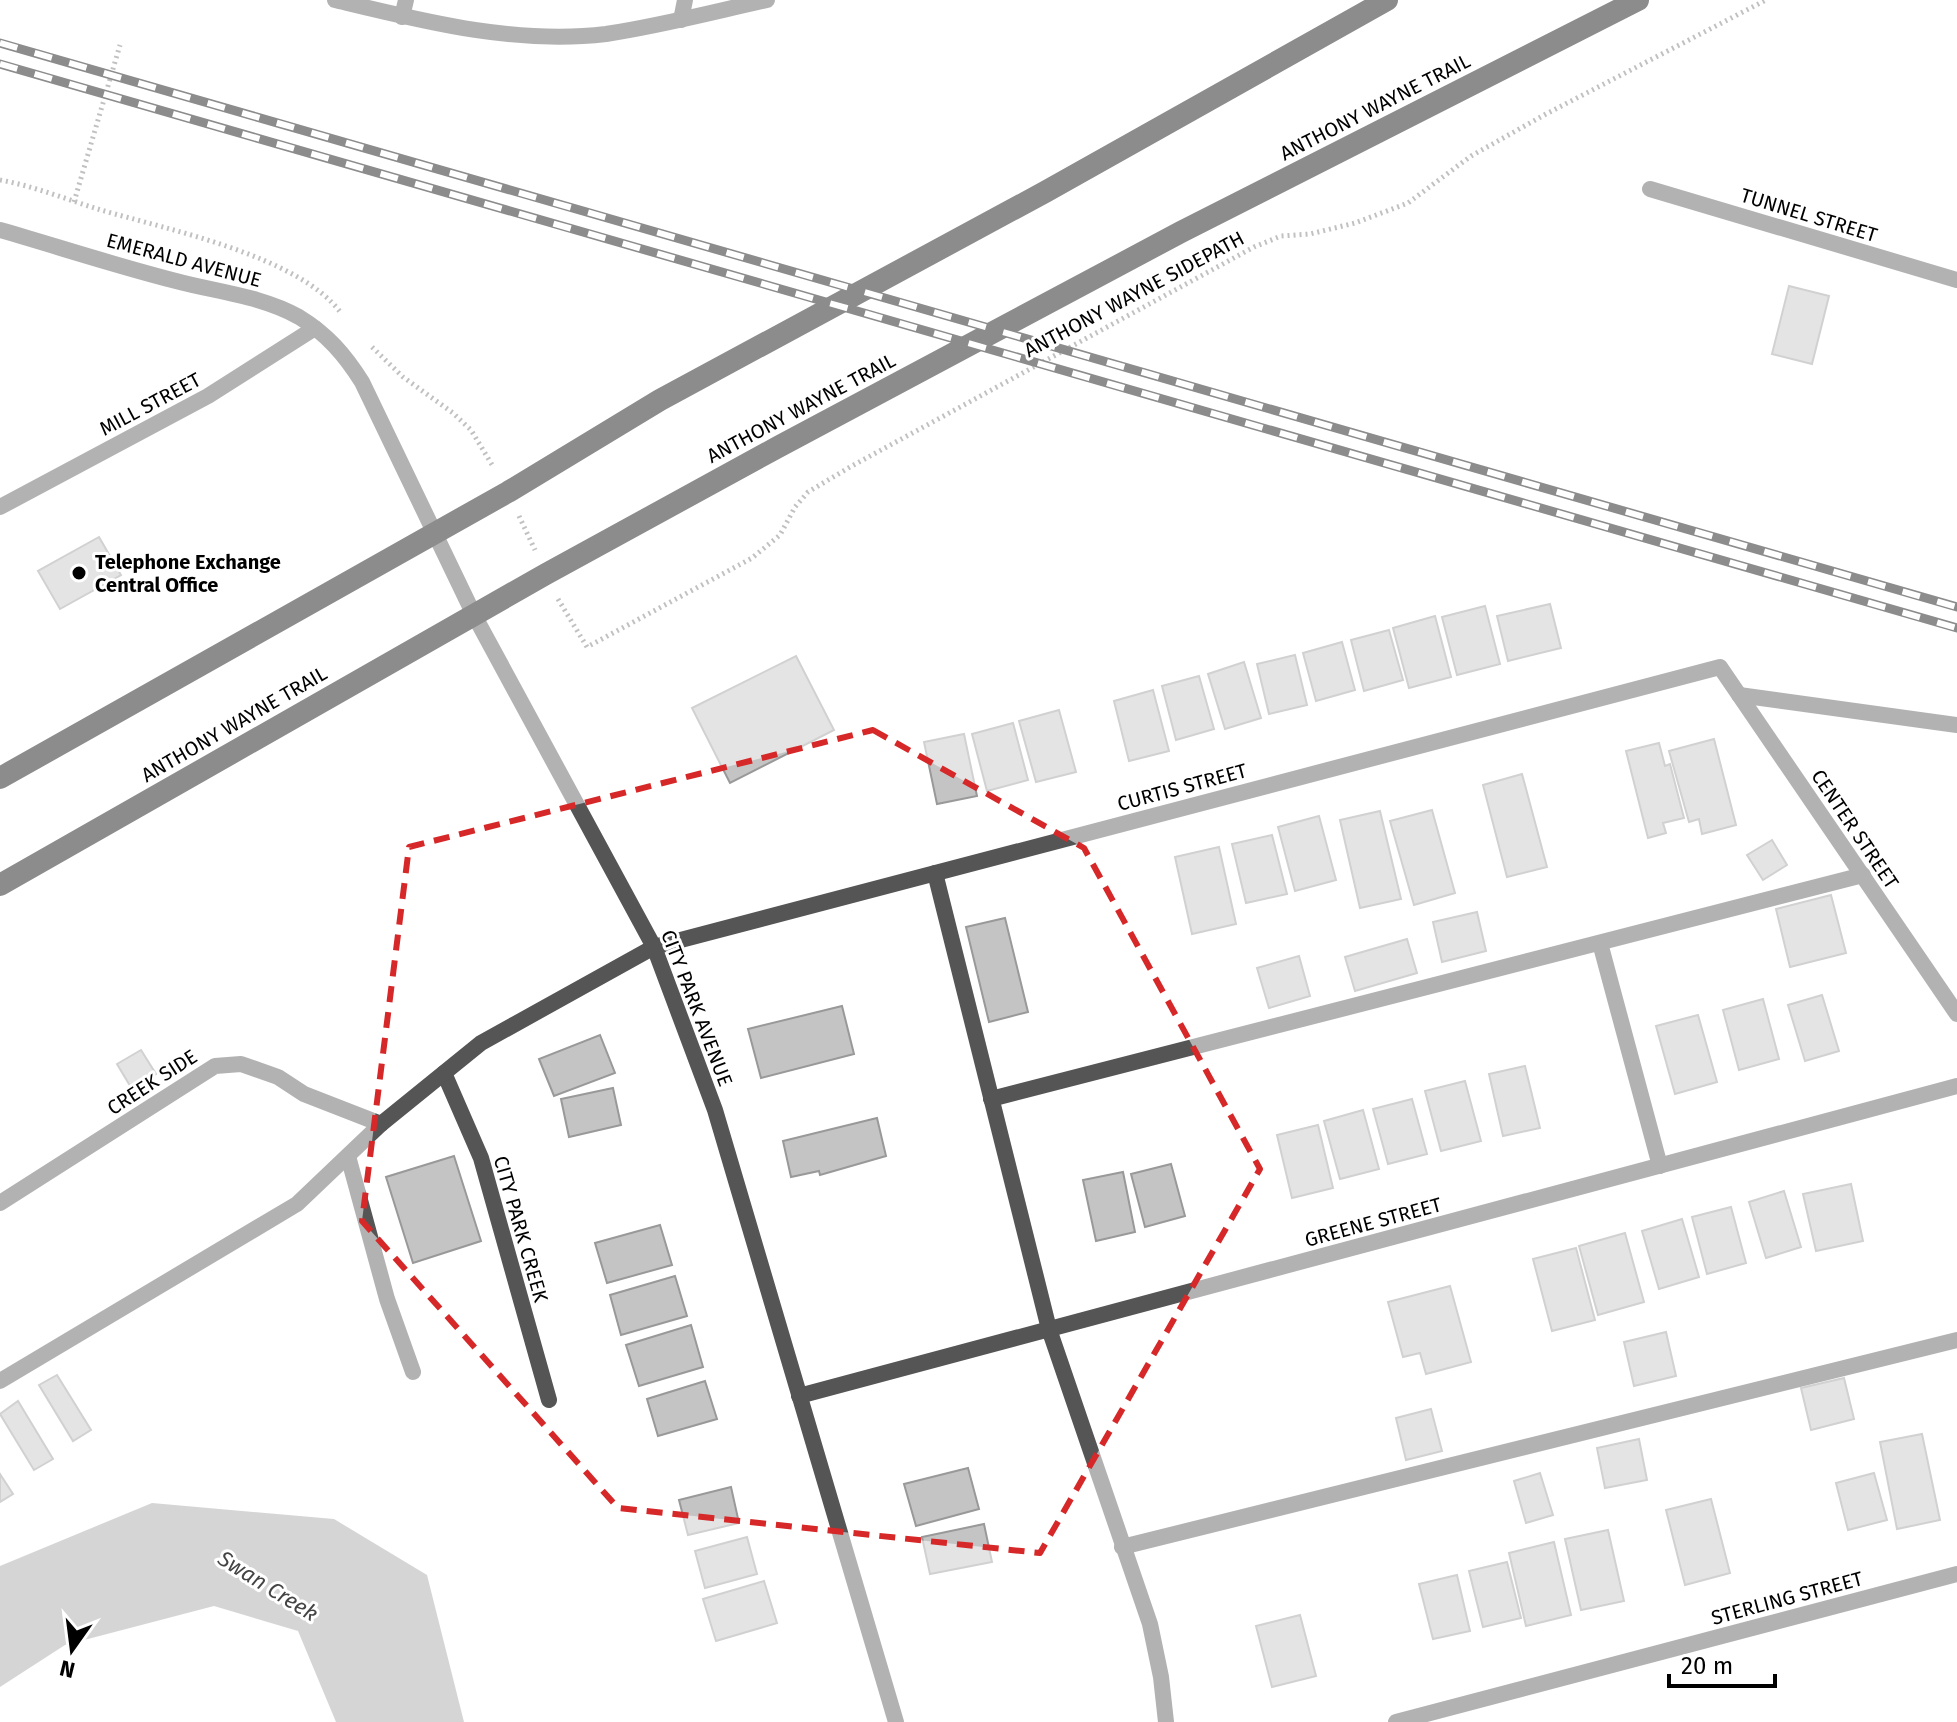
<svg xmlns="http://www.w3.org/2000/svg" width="1957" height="1722" viewBox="0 0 1957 1722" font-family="'Fira Sans',sans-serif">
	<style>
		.water { fill: #a3a3a3 }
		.building { fill: #c4c4c4; stroke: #999; stroke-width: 2 }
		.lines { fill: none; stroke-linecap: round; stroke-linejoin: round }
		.path { stroke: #777; stroke-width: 5; stroke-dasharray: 2 4; stroke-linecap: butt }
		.service { stroke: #555; stroke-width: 16 }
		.minor { stroke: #555; stroke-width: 16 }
		.tertiary { stroke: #555; stroke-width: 16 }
		.trunk { stroke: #000; stroke-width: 22 }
		.rail-casing { stroke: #000; stroke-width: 9 }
		.rail { stroke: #fff; stroke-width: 6; stroke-dasharray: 18; stroke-linecap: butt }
		.marked { fill: none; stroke: #d62828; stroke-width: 6; stroke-dasharray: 16 10; stroke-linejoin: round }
		.poi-dot { fill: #000; stroke: #fff; stroke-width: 3 }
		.labels { text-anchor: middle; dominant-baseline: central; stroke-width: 6; stroke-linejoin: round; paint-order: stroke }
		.street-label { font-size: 20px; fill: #000; stroke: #fff }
		.poi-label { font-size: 20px; font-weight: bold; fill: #000; stroke: #fff; text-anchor: start }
		.water-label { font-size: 22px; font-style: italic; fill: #444; stroke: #fff }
	</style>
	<rect width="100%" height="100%" fill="#fff"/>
	<polygon class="water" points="152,1503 334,1519 427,1575 464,1722 336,1722 298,1631 214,1606 65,1645 0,1687 0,1566"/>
	<g class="building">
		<polygon points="1789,286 1829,296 1812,364 1772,354"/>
		<polygon points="99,537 121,575 60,609 38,571"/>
		<polygon points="1550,604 1561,648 1508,661 1497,616"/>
		<polygon points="1485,606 1500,664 1457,675 1442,617"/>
		<polygon points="1435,616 1451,677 1409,688 1393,628"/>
		<polygon points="1389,630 1403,680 1364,691 1351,640"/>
		<polygon points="1342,642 1355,690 1316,701 1303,653"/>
		<polygon points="1295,655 1307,705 1269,714 1257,664"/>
		<polygon points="796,656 834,730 730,783 692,708"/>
		<polygon points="1244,662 1261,718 1225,729 1208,674"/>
		<polygon points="1199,676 1214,729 1176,740 1162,686"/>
		<polygon points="1153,690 1169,751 1129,761 1114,701"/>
		<polygon points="1059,710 1076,772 1036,782 1019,721"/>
		<polygon points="1013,723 1028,780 987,791 972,734"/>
		<polygon points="964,734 977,796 937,804 924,742"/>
		<polygon points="1714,739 1736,825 1702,834 1699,819 1689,822 1669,751"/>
		<polygon points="1659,743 1665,766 1670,764 1684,818 1663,823 1666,833 1648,838 1626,751"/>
		<polygon points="1522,774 1547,867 1507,877 1483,785"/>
		<polygon points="1432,810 1455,893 1414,905 1390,821"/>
		<polygon points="1380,811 1401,899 1360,908 1340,820"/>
		<polygon points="1319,816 1336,880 1295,891 1278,827"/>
		<polygon points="1272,835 1287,894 1246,903 1232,844"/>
		<polygon points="1772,840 1787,865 1763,880 1747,855"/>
		<polygon points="1219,847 1236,924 1192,934 1175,857"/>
		<polygon points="1831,895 1846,953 1790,967 1776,909"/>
		<polygon points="1477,912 1486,951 1442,962 1433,922"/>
		<polygon points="1005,918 1028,1012 989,1022 966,927"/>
		<polygon points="1407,939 1417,973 1355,991 1345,957"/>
		<polygon points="1299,956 1310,996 1269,1008 1257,968"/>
		<polygon points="1822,995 1839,1051 1805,1061 1788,1005"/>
		<polygon points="1763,999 1779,1059 1739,1070 1723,1010"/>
		<polygon points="842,1006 854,1054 761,1078 748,1029"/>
		<polygon points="1698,1015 1717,1082 1675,1094 1656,1026"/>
		<polygon points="600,1035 615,1073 554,1096 539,1059"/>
		<polygon points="141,1050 156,1074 132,1089 117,1064"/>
		<polygon points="1525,1066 1540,1128 1503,1136 1489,1074"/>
		<polygon points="1465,1081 1481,1141 1441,1151 1425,1091"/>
		<polygon points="613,1088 621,1125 569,1137 561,1099"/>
		<polygon points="1412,1099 1427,1154 1388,1164 1373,1109"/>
		<polygon points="1363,1110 1379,1169 1340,1179 1324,1121"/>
		<polygon points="877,1118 886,1156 820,1175 819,1171 791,1177 783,1141"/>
		<polygon points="1318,1125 1333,1188 1292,1198 1277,1135"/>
		<polygon points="454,1156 481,1241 413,1263 386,1177"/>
		<polygon points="1171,1164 1185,1216 1145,1227 1131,1174"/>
		<polygon points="1123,1172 1135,1232 1096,1241 1083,1180"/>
		<polygon points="1851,1184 1863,1241 1816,1251 1803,1194"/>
		<polygon points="1784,1191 1801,1247 1766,1258 1749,1202"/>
		<polygon points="1731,1207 1746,1263 1707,1274 1692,1217"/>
		<polygon points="1682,1219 1699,1277 1659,1289 1642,1231"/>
		<polygon points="660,1225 672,1265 607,1283 595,1243"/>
		<polygon points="1625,1233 1644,1302 1598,1315 1579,1246"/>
		<polygon points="1576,1248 1595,1320 1552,1331 1533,1259"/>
		<polygon points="675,1276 687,1316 621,1335 610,1295"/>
		<polygon points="1450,1286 1471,1362 1426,1374 1420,1353 1403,1357 1388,1302"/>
		<polygon points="691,1325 703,1367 639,1386 626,1345"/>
		<polygon points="1666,1332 1676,1376 1634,1386 1624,1342"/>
		<polygon points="57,1375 91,1430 73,1441 39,1385"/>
		<polygon points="1844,1378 1854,1419 1811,1430 1801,1388"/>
		<polygon points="705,1381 717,1419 658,1436 647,1399"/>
		<polygon points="18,1401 53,1459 34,1470 0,1414"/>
		<polygon points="1431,1409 1442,1451 1406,1460 1396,1418"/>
		<polygon points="1922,1434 1940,1520 1897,1529 1880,1442"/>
		<polygon points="1639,1439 1647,1480 1605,1488 1597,1448"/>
		<polygon points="968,1468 979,1509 916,1526 904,1484"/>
		<polygon points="1540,1473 1553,1515 1526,1523 1514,1481"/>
		<polygon points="1874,1473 1887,1520 1848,1530 1836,1483"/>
		<polygon points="0,1474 13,1494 0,1502"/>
		<polygon points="731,1487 739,1523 688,1535 679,1500"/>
		<polygon points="1711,1499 1730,1573 1685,1585 1666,1510"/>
		<polygon points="984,1524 992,1562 930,1574 922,1537"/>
		<polygon points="1608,1530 1624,1601 1581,1610 1565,1539"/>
		<polygon points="747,1537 757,1574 705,1588 695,1551"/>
		<polygon points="1554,1542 1571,1615 1526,1626 1509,1553"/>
		<polygon points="1507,1562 1521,1618 1483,1627 1469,1571"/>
		<polygon points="1457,1575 1470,1631 1433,1639 1419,1584"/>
		<polygon points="764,1581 777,1623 716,1641 703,1599"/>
		<polygon points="1300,1615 1316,1676 1272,1687 1256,1626"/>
	</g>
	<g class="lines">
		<g class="path">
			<path d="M0,180C34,186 68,200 101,210C169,230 299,256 341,313"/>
			<polyline points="74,202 120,45"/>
			<polyline points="372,347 403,377 453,413 471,430 494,468"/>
			<polyline points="519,516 535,550"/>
			<polyline points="558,599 587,647 752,558 780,535 795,507 808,492 850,467 1254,247 1281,236 1310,234 1355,223 1408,203 1471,156 1546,114 1766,0"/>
		</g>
		<g class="service">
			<polyline points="402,17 406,0"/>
			<polyline points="1739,695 1957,725"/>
			<polyline points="935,873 1049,1329 1150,1624 1161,1677 1166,1722"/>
			<polyline points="1600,943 1660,1166"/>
			<polyline points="991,1099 1863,875"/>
			<polyline points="1122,1547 1957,1340"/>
		</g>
		<g class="minor">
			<path d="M335,0C422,21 515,45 606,34C660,26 713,12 767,0"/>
			<polyline points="681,20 685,0"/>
			<polyline points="1650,189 1957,280"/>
			<polyline points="0,507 208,396 315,328"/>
			<polyline points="444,1073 481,1158 549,1400"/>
			<polyline points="348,1156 387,1299 413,1372"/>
			<polyline points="0,1203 215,1066 241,1064 278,1077 304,1094 381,1124"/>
			<polyline points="0,1381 297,1204 381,1124 481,1043 654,947 1720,667 1957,1014"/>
			<polyline points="799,1396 1957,1086"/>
			<polyline points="1396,1722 1957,1574"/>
		</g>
		<path class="tertiary" d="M0,230C59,247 117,266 176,281C217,292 262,296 299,317C327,334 345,355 362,382L474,615L654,947L715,1110L896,1722"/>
		<g class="trunk">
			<polyline points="0,778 508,492 660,400 1045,192 1387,0"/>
			<polyline points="0,885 546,574 778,447 1181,232 1638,0"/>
		</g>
		<g class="rail-casing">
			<g id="rail">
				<polyline points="0,43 1957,607"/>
				<polyline points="0,64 1957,628"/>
			</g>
		</g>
		<use href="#rail" class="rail"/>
	</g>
	<path d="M0 0H1957V1722H0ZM873,730L1084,848L1260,1169L1040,1553L618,1508L362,1221L409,847Z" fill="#fff" fill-opacity=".55" fill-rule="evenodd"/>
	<path class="marked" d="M873,730L1084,848L1260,1169L1040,1553L618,1508L362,1221L409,847Z"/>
	<circle class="poi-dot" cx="79" cy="573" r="8"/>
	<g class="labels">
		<g class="street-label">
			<text transform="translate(1375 107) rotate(-27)">ANTHONY WAYNE TRAIL</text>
			<text transform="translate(1809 215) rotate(17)">TUNNEL STREET</text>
			<text transform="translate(184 260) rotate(15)">EMERALD AVENUE</text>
			<text transform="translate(1134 294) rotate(-28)">ANTHONY WAYNE SIDEPATH</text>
			<text transform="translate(150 404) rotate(-28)">MILL STREET</text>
			<text transform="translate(801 408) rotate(-28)">ANTHONY WAYNE TRAIL</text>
			<text transform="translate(234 724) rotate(-30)">ANTHONY WAYNE TRAIL</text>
			<text transform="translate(1182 787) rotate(-15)">CURTIS STREET</text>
			<text transform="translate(1855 829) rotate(56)">CENTER STREET</text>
			<text transform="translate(697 1008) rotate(69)">CITY PARK AVENUE</text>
			<text transform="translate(152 1082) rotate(-33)">CREEK SIDE</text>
			<text transform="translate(1373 1222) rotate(-15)">GREENE STREET</text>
			<text transform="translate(521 1229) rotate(74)">CITY PARK CREEK</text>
			<text transform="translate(1787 1598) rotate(-15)">STERLING STREET</text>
		</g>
		<g class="poi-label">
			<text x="95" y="562">Telephone Exchange<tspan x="95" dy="23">Central Office</tspan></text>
		</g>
		<g class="water-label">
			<text transform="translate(268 1586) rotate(32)">Swan Creek</text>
		</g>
	</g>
	<g transform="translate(72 1650) rotate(194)" stroke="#ffffff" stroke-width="6" paint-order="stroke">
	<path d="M0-6L14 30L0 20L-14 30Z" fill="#000000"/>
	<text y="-12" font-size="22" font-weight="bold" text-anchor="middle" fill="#000000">N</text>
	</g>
	<path d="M1669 1674v12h106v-12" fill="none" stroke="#000000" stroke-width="4"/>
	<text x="1681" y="1674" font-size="24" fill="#000000" stroke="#ffffff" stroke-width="6" paint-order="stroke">20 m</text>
</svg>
